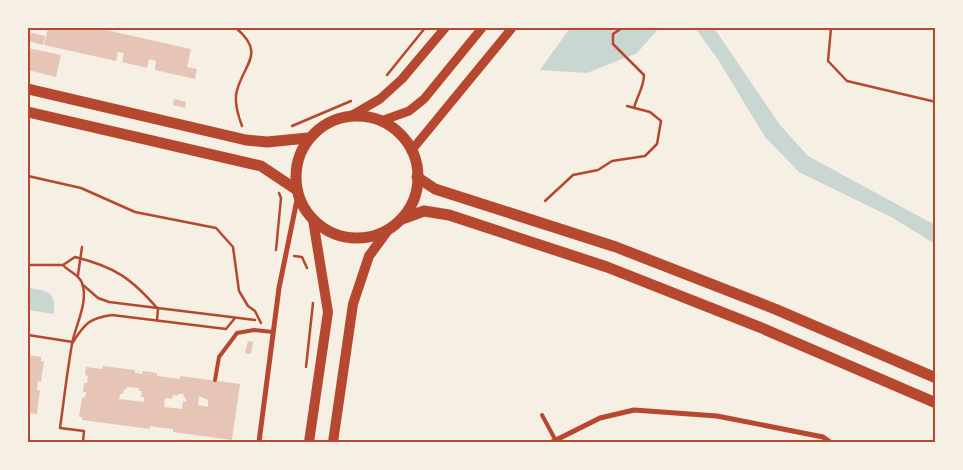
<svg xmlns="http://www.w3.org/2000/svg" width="963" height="470" viewBox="0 0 963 470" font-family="Mulish,sans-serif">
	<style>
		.water { fill: #c9d6d2 }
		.building { fill: #e6c5b7; fill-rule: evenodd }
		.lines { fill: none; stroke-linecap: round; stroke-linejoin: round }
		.path { stroke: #b5482f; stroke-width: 2.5 }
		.service { stroke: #b5482f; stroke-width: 4 }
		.minor { stroke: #b5482f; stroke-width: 5 }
		.tertiary { stroke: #b5482f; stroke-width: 9 }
		.secondary { stroke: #b5482f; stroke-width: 10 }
		.primary { stroke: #b5482f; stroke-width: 11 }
		.neatline { fill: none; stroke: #b5482f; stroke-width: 2 }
	</style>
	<rect width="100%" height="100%" fill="#f6efe4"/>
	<g class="water">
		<polygon points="570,28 659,28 637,53 587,73 540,70"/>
		<polygon points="695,28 714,28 780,125 808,156 935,225 935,244 893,218 799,172 765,137 717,58"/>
		<path d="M28,288C48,291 56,291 54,314L28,310Z"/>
	</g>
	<g class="building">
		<polygon points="48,28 97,28 191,49 187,67 197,69 195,79 155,70 156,61 149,59 147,68 122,62 124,53 118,52 116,61 44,45"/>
		<polygon points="28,32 45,36 43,45 28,41"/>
		<polygon points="28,48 61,55 56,77 28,70"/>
		<polygon points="174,99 186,102 185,108 173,105"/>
		<polygon points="248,341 253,342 251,354 245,353"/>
		<polygon points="28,355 41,357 41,361 44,361 41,382 38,381 37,390 40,390 37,414 28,413"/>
		<path d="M103,366L135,370V373L142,374L143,371L157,373V376L180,379V376L240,384L232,440L173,432V429L164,428L150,426V429L82,420V417H79L82,398L85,397L86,392H83L84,383H87L88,376L85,375L86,367L102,369ZM127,387L139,388V391H142L141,397H144V402L119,399L120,394H123L124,389H127ZM178,394H184L183,397L186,398V402L183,401L182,409L164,407L165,398L172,399L173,395L178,396ZM199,396L208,400V407L198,405Z"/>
	</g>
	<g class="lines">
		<g class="path">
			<path d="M236,28C268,55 241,65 236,95C235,104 239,118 242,126"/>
			<path d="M622,28L613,34V44L644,75C644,87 637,96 634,108"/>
			<polyline points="831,28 828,61 847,81 936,102"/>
			<polyline points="387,75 425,28"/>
			<polyline points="292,126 351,101"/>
			<polyline points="28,176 81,188 135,212 216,228 233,247 239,291 248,306 255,311 261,323"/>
			<polyline points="545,201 573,175 598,170 612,161 645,156 657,144 661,121 650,112 627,106"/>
			<polyline points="276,250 281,198 279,193"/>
			<polyline points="294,256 302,257 307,268"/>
			<path d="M28,265H63L75,257C115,267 131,278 158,309L157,320"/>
			<path d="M63,265C69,272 79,274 82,283C89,302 75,326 72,344C67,372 64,400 60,428L84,431L83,442"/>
			<polyline points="78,275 82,247"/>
			<polyline points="83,285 98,298 109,302 255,320"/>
			<path d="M28,335L73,342C85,323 90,318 112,315L226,329L235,318"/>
			<polyline points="306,367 313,303"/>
		</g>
		<g class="service">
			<polyline points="215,380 219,357 237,333 254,330 273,332"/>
			<polyline points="542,415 556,441"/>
		</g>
		<g class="minor">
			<polyline points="259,442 279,288 298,195"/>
			<polyline points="552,442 600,418 634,410 717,416 823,437 830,442"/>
		</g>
		<g class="tertiary">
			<polyline points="349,117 380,99 402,79 445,28"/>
			<polyline points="381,121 409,111 424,99 482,28"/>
			<polyline points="411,151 512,28"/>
		</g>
		<g class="secondary">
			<polyline points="309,442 328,312 313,220"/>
			<polyline points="333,442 353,304 369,256 388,230"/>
		</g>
		<g class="primary">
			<polyline points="28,89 246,140 267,142 308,138"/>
			<polyline points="28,112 261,166 297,190"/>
			<circle cx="357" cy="177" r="61"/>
			<polyline points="417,177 435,189 616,247 775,309 936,378"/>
			<polyline points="402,219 424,211 449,215 607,267 764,329 936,403"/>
		</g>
	</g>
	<rect width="963" height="470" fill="none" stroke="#f6efe4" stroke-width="58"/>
	<rect x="29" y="29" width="905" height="412" class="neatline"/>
</svg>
